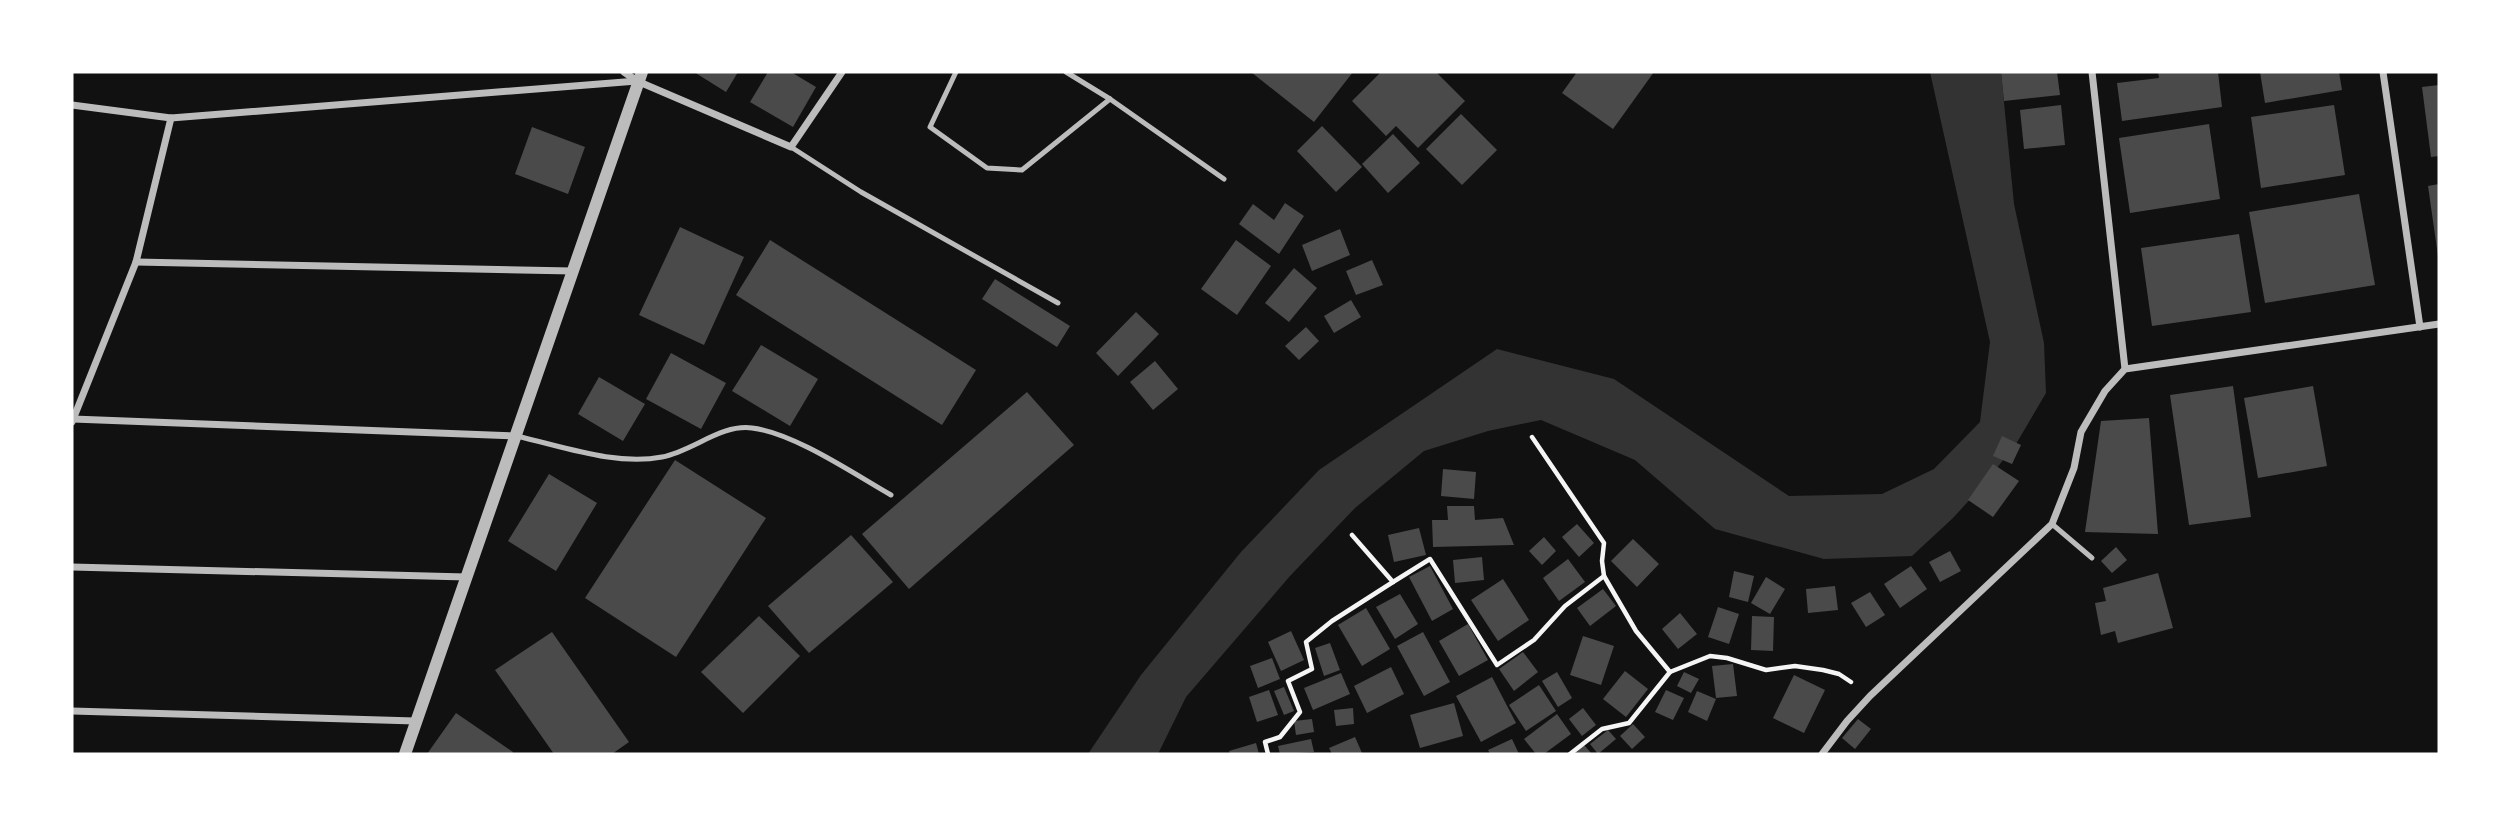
<svg xmlns="http://www.w3.org/2000/svg" width="2511" height="826" viewBox="0 0 2511 826" font-family="'Space Grotesk',sans-serif">
	<style>
		.water { fill: #333 }
		.building { fill: #4a4a4a }
		.lines { fill: none; stroke-linecap: round; stroke-linejoin: round }
		.path { stroke: #f5f5f5; stroke-width: 4.5 }
		.service { stroke: #bcbcbc; stroke-width: 5 }
		.minor { stroke: #bcbcbc; stroke-width: 7 }
		.tertiary { stroke: #bcbcbc; stroke-width: 12 }
	</style>
	<rect width="100%" height="100%" fill="#111"/>
	<polygon class="water" points="1930,72 2001,72 2014,204 2044,343 2046,393 2016,444 1984,484 1953,518 1912,556 1824,559 1715,529 1635,460 1541,420 1488,431 1424,451 1355,508 1290,576 1186,697 1158,754 1088,754 1141,675 1241,552 1319,470 1497,349 1614,379 1789,496 1882,494 1934,469 1980,422 1990,342"/>
	<g class="building">
		<polygon points="694,72 738,72 726,92"/>
		<polygon points="768,72 791,72 816,87 793,127 750,102"/>
		<polygon points="1251,72 1353,72 1314,122"/>
		<polygon points="1381,72 1436,72 1465,101 1418,148 1396,126 1386,136 1352,101"/>
		<polygon points="1577,72 1654,72 1613,129 1562,93"/>
		<polygon points="2001,72 2057,72 2060,95 2004,101"/>
		<polygon points="2158,72 2218,72 2222,107 2122,121 2117,83 2159,78"/>
		<polygon points="2260,72 2339,72 2342,90 2265,103"/>
		<polygon points="2439,85 2439,156 2431,157 2422,87"/>
		<polygon points="2061,105 2065,145 2024,149 2020,110"/>
		<polygon points="2334,105 2345,175 2261,188 2251,117"/>
		<polygon points="1461,114 1497,150 1462,185 1426,149"/>
		<polygon points="2209,124 2220,199 2130,213 2119,138"/>
		<polygon points="1322,126 1362,167 1336,192 1297,151"/>
		<polygon points="532,127 585,147 568,194 515,174"/>
		<polygon points="1393,134 1420,163 1388,193 1362,164"/>
		<polygon points="2439,184 2439,256 2438,256 2428,186"/>
		<polygon points="2359,194 2375,285 2265,303 2249,212"/>
		<polygon points="1285,203 1304,216 1279,254 1239,224 1253,204 1274,220"/>
		<polygon points="680,227 744,257 704,345 639,315"/>
		<polygon points="1340,229 1350,255 1312,271 1302,245"/>
		<polygon points="2239,234 2251,312 2152,326 2141,248"/>
		<polygon points="770,240 976,370 942,425 736,295"/>
		<polygon points="1236,240 1271,266 1237,315 1201,289"/>
		<polygon points="1372,260 1383,285 1356,295 1346,271"/>
		<polygon points="1294,268 1317,288 1289,322 1265,303"/>
		<polygon points="995,279 1070,326 1057,347 982,299"/>
		<polygon points="1351,300 1361,317 1334,333 1324,316"/>
		<polygon points="1136,312 1159,334 1118,376 1096,353"/>
		<polygon points="1306,327 1319,341 1299,360 1285,346"/>
		<polygon points="761,345 818,379 790,426 732,391"/>
		<polygon points="671,353 726,383 701,429 646,399"/>
		<polygon points="1155,361 1178,389 1153,410 1130,382"/>
		<polygon points="599,377 645,404 623,441 578,414"/>
		<polygon points="2233,386 2251,517 2189,525 2170,395"/>
		<polygon points="2313,386 2327,466 2258,478 2244,398"/>
		<polygon points="1027,392 1074,445 909,589 862,534"/>
		<polygon points="2149,418 2158,534 2085,532 2101,421"/>
		<polygon points="2002,436 2021,445 2012,464 1993,456"/>
		<polygon points="675,460 766,518 676,657 585,598"/>
		<polygon points="1993,464 2019,481 1993,517 1968,500"/>
		<polygon points="1443,469 1476,472 1474,499 1441,496"/>
		<polygon points="549,474 597,503 556,571 508,541"/>
		<polygon points="1447,506 1474,506 1475,520 1503,518 1514,545 1433,547 1432,520 1448,520"/>
		<polygon points="1577,524 1594,543 1579,557 1562,537"/>
		<polygon points="1419,528 1426,555 1394,562 1388,535"/>
		<polygon points="851,535 893,582 809,653 768,606"/>
		<polygon points="1544,537 1556,551 1542,565 1529,551"/>
		<polygon points="1633,539 1659,564 1637,587 1611,561"/>
		<polygon points="2116,547 2127,560 2112,573 2101,561"/>
		<polygon points="1950,551 1961,571 1940,582 1929,562"/>
		<polygon points="1482,557 1484,580 1455,583 1453,560"/>
		<polygon points="1568,559 1585,582 1559,601 1543,578"/>
		<polygon points="1430,566 1453,609 1432,621 1409,577"/>
		<polygon points="1911,566 1927,589 1900,608 1884,584"/>
		<polygon points="1734,571 1754,576 1748,602 1729,597"/>
		<polygon points="2158,573 2173,628 2118,643 2115,631 2101,635 2095,603 2106,601 2103,588"/>
		<polygon points="1766,577 1785,589 1770,614 1751,603"/>
		<polygon points="1503,579 1529,620 1498,641 1471,600"/>
		<polygon points="1835,586 1838,610 1808,613 1806,589"/>
		<polygon points="1603,589 1616,606 1590,626 1577,608"/>
		<polygon points="1870,592 1885,615 1866,627 1851,603"/>
		<polygon points="1400,594 1418,624 1395,639 1376,607"/>
		<polygon points="1718,607 1739,614 1729,644 1708,637"/>
		<polygon points="1366,608 1390,649 1362,666 1338,625"/>
		<polygon points="1680,613 1697,634 1678,649 1662,629"/>
		<polygon points="759,616 800,656 743,713 701,672"/>
		<polygon points="1752,616 1774,617 1773,651 1751,650"/>
		<polygon points="1468,624 1488,660 1459,676 1439,641"/>
		<polygon points="1291,631 1304,660 1281,671 1268,642"/>
		<polygon points="552,632 629,742 612,754 554,754 495,670"/>
		<polygon points="1423,632 1450,682 1424,696 1397,646"/>
		<polygon points="1583,636 1614,646 1601,685 1570,675"/>
		<polygon points="1330,643 1340,670 1324,676 1315,648"/>
		<polygon points="1523,652 1538,672 1514,691 1499,669"/>
		<polygon points="1272,658 1280,679 1258,688 1250,666"/>
		<polygon points="1733,664 1737,696 1716,698 1712,666"/>
		<polygon points="1391,667 1404,694 1367,713 1354,686"/>
		<polygon points="1625,671 1648,689 1626,717 1603,699"/>
		<polygon points="1557,672 1572,698 1558,707 1542,681"/>
		<polygon points="1684,672 1699,679 1691,693 1677,686"/>
		<polygon points="1341,673 1350,694 1313,710 1304,688"/>
		<polygon points="1794,675 1825,690 1804,733 1773,718"/>
		<polygon points="1492,677 1516,723 1481,742 1456,696"/>
		<polygon points="1539,685 1556,711 1526,731 1509,705"/>
		<polygon points="1284,687 1294,711 1284,715 1274,691"/>
		<polygon points="1269,690 1278,715 1257,722 1249,697"/>
		<polygon points="1666,690 1684,698 1673,720 1655,712"/>
		<polygon points="1697,691 1716,699 1707,721 1688,712"/>
		<polygon points="1454,703 1463,736 1420,748 1410,715"/>
		<polygon points="1353,708 1354,724 1336,726 1334,710"/>
		<polygon points="1583,708 1596,725 1582,736 1569,719"/>
		<polygon points="456,713 513,752 512,754 427,754"/>
		<polygon points="1557,714 1571,734 1544,754 1536,754 1524,739"/>
		<polygon points="1312,719 1314,732 1296,735 1294,721"/>
		<polygon points="1858,719 1871,729 1855,749 1842,738"/>
		<polygon points="1633,724 1645,737 1632,749 1620,736"/>
		<polygon points="1608,730 1616,739 1598,754 1590,744"/>
		<polygon points="1355,737 1362,753 1332,754 1329,748"/>
		<polygon points="1311,739 1314,752 1280,754 1278,746"/>
		<polygon points="1512,739 1519,754 1490,754 1488,750"/>
		<polygon points="1256,743 1259,754 1230,754 1229,751"/>
		<polygon points="1584,745 1592,754 1572,754"/>
	</g>
	<g class="lines">
		<g class="path">
			<polyline points="1532,437 1604,543 1602,561 1604,576 1636,631 1670,672"/>
			<polyline points="1352,535 1393,582 1430,559 1497,665 1534,640 1565,606 1604,576"/>
			<polyline points="1268,754 1265,742 1280,737 1300,712 1288,681 1312,669 1306,642 1332,621 1393,582"/>
			<polyline points="1570,754 1602,729 1629,723 1670,672 1710,656 1727,658 1766,670 1795,666 1823,670 1839,674 1851,682"/>
		</g>
		<g class="service">
			<polyline points="956,72 930,127 987,168 1022,170 1110,99"/>
			<polyline points="1066,72 1110,99 1224,179"/>
			<polyline points="791,147 861,192 1058,303"/>
			<path d="M516,436C562,446 615,466 662,457C693,451 721,424 752,428C794,433 854,474 891,495"/>
			<polyline points="2052,524 2092,558"/>
		</g>
		<g class="minor">
			<polyline points="624,72 637,81 791,147 842,72"/>
			<polyline points="2092,72 2125,369"/>
			<polyline points="2383,72 2420,327"/>
			<polyline points="72,105 171,118 637,81"/>
			<polyline points="136,262 572,271"/>
			<polyline points="73,419 515,436"/>
			<polyline points="72,422 136,262 171,118"/>
			<polyline points="72,567 466,577"/>
			<polyline points="72,711 415,721"/>
			<polyline points="1822,754 1847,721 1870,696 2052,524 2074,468 2081,432 2105,391 2125,369 2439,324"/>
		</g>
		<polyline class="tertiary" points="405,754 642,72"/>
	</g>
	<rect width="2511" height="826" fill="none" stroke="#ffffff" stroke-width="147"/>
</svg>
